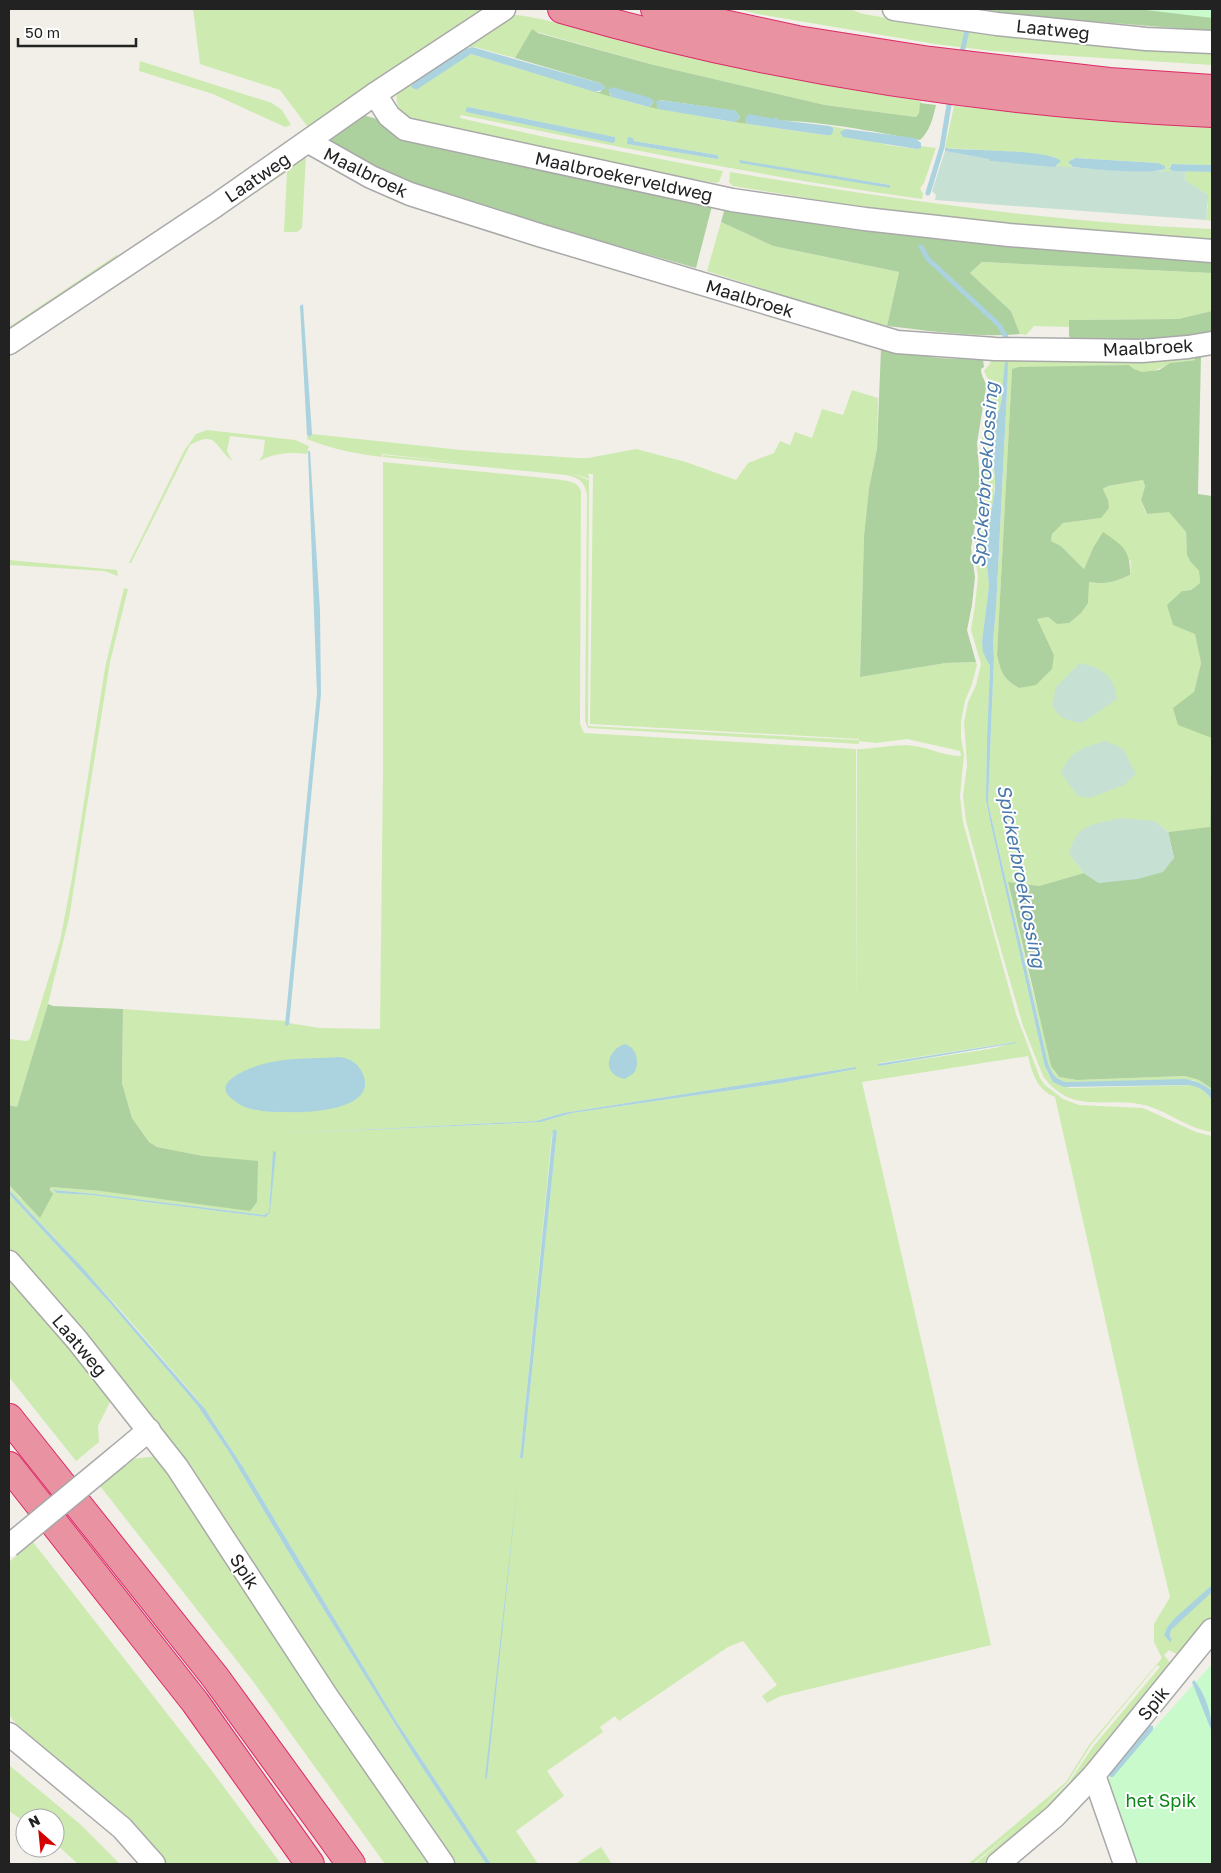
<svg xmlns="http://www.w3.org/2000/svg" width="1221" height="1873" viewBox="0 0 1221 1873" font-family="'Golos Text',sans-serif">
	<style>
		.grass { fill: #cdebb0; fill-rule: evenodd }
		.forest { fill: #add19e }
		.wetland { fill: #c6e0d4 }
		.park { fill: #c8facc }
		.water { fill: #aad3df }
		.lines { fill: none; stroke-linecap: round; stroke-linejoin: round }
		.stream { stroke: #aad3df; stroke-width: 5 }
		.minor-casing { stroke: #a9a9a9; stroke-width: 25 }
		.highway-casing { stroke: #dc2a67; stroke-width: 30 }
		.minor { stroke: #fff; stroke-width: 22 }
		.highway { stroke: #e892a2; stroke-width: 28 }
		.minor-bridge-casing { stroke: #a9a9a9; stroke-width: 25; stroke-linecap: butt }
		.minor-bridge { stroke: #fff; stroke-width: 22 }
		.labels { text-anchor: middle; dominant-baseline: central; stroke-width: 4; stroke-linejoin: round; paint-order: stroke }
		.street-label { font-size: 18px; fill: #222; stroke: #fff }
		.park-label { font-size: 18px; fill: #0c8416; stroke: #fff }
		.water-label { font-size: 19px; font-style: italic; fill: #4a7aab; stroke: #fff }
	</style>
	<rect width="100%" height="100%" fill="#f2efe9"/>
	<g class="grass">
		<polygon points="193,9 488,9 310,130 280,90 200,64"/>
		<polygon points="738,9 850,9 863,14 941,27 1212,46 1212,65 992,51 935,44 758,14"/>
		<path d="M509,14C546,18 583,30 620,38C720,60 819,85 921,101L919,113L916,117L825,105L650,64L534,31H531L515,58L475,47H469L413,83L414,90L471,54L640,105L727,121L825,135L832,128L830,126L846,129L841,132L888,145L916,149L921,146L936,148L924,183L920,188L923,194L922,199C767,178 615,146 461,115L460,118L545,137L723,171L719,182L716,183L614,165L410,121C399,111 395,106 397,91ZM468,107L614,137L615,139L613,142L467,112ZM633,141L717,155L719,158L717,159L627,144ZM740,163L778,167L890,185V187Z"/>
		<polygon points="140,61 272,103 282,110 291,125 285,127 213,94 139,71"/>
		<polygon points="954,106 1170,123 1212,124 1212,165 1172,164 1169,168 1173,171 1160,171 1165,169 1158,163 1075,158 1072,159 1070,165 1073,167 1055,167 1059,164 1055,157 1017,152 945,148"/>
		<polygon points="304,153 311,154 306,157 302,228 297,232 284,232 287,172 9,357 9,351"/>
		<polygon points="1186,171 1212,172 1212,221 1206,220 1208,204 1185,180"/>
		<path d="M730,172C890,199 1050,222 1212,229V244L1132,240L893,212L733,186L729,182Z"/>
		<polygon points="721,222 773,246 899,272 887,326 848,316 707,271"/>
		<polygon points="118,254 111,267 9,334 9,327"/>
		<polygon points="982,262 1212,273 1212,311 1178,319 1069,320 1069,327 1034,326 1026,335 1020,334 1011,311 970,273"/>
		<path d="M992,353L1201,355L1195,366L1194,360C1187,361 1177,361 1170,364C1154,370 1144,379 1129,365L1012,369L997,655C1001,672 1003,679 1019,688L1054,655L1036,619L1048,617L1057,624L1089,582C1105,585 1115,582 1130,575L1131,561L1093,548L1084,569L1061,546L1051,541L1052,534L1062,523L1101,518L1108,500L1103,489L1108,486L1143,480L1145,485L1141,500L1146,514L1169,511L1186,532L1187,555L1190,561L1199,571L1200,583L1191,590L1182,591L1173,625L1195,633L1201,663L1194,692L1212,737V721L1210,828L1168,832L1155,821L1069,854L1084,873L1039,886L1008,883L1032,988L1054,1071L1059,1077L1077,1080L1185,1076L1199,1080L1212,1089V1091L1205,1086L1193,1080L1066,1082C1055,1079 1052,1074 1048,1063L988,803L994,658L993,641L996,609L1007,391L1001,393V403L994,428L992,456L995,478L994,496L985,546L989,586L982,641L990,666L987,737L986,800L991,825L1045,1067C1051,1082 1055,1082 1070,1088L1194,1085L1204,1090L1212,1100V1132C1189,1129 1170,1113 1148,1106C1110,1094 1073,1118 1043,1076L1023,1026L993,922L966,821L963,796L967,765L964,722L968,702L976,685L981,664L971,630L975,605L978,577L974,548L984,494L981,444L990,389L989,381L984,371L990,364Z"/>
		<path d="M852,390L878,398L877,449L869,488L864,536L860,677L946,663L976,662L977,665L972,684L965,701L961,722V738L964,754L960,796L963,822L1016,1014L1040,1078L1045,1085L1063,1099L1079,1105L1143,1108L1196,1132L1212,1136V1585L1168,1626L1166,1637L1172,1641L1170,1632L1174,1625L1212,1592V1624L1183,1657L1169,1650L1164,1655L1174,1668L1086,1774L989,1864H975L1017,1828L973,1864H968L1066,1782L1089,1745L1162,1658L1154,1642V1624L1170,1597L1138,1465L1055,1097C1037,1090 1032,1073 1028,1056L862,1082L991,1645L781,1696L767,1703L762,1696L777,1685L743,1641L728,1647L619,1721L615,1716L600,1727L603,1732L547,1771L564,1796L516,1831L538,1864H491L395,1719L243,1467L212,1419L197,1399L124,1314L55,1238L9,1190V1185L21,1199L51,1193V1187L101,1191L203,1156L157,1147L149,1142L132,1118L122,1083L123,1009L286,1021L285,1025L289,1026V1023L320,1028L380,1029L383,766V462L555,479C566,481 577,480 581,491L580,724L584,733L856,749V1019L857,749C877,749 901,742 920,747C935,750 946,756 961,756L960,751L907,739L876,743L859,741V744L588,728L585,721L587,494C584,481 579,478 566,475L383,457V455L467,463L382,454V457C356,454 331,449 307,439V435L308,437L312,434L461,450L577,458H588L636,449L686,462L736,480L748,463L774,453L780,441L790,445L795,432L812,438L822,409L843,415ZM571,473L590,479L588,474H593L590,724L859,739V740L588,726L589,480ZM1015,1042L995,1048L879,1066V1063ZM856,1067V1069L781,1083L572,1113L541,1122L275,1134L536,1121L563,1113ZM557,1131L523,1458H520L552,1134ZM273,1152L270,1212L266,1217L91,1195L57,1193L54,1190L96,1194L264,1215L269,1212ZM512,1536L487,1778H486ZM1157,1665L1160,1667L1092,1748L1068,1784L1040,1810L1067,1783L1091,1745Z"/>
		<path d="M207,430L295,440L309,446L307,454C290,452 275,453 259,461L263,455L265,440L230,436L227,451L232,461C214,446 217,430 190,445L131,563H129L184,451L196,434Z"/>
		<polygon points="9,560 117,570 118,576 104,571 9,565"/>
		<polygon points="124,588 128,589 110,662 69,918 48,1004 17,1107 9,1105 9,1039 27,1041 30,1039 60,941 72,878 105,668"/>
		<polygon points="9,1194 109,1302 197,1405 229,1452 298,1568 414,1755 486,1864 452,1864 9,1251"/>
		<polygon points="9,1277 111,1400 98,1426 99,1442 76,1461 9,1377"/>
		<polygon points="158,1456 431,1864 385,1864 252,1680 100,1486 132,1459"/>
		<polygon points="33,1542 212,1771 281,1864 167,1864 135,1824 20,1729 9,1715 9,1562"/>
		<polygon points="9,1765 80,1824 120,1864 78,1864 55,1843 55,1818 25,1818 25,1822 9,1811"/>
		<polygon points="601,1847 612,1864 575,1864"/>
	</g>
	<g class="forest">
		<polygon points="968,9 1212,9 1212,31 999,14"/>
		<path d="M532,29L538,33L650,64L825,105L916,117L919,113L920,103L936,105C933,118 930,131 920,140C865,130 802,117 746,121L748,124L734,122L740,118L736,111L660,100L657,105L658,109L649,107L654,102L609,93L612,97L595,92H600L605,87L600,83L515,58Z"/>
		<polygon points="363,115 377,119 396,137 547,169 713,202 696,268 413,188 326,139"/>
		<path d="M726,204L1212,260V273L982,262L970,273L1011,311L1020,334C976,338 931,331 887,326L899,272L773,246L721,222Z"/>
		<polygon points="1212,311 1212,332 1202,335 1134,343 1074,342 1069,336 1069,320 1178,319"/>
		<path d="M881,348L939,358L983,360L984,367L981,369C981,377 986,380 986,388L977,443L981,493L971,548L975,577L972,605L967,630L976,662L946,663L860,677L864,536L869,488L877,449Z"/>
		<path d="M1201,355L1198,494L1212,496V738L1178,725L1173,708L1194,692L1201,663L1195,634L1173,625L1167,605L1182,591L1191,590L1200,583L1199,571L1190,561L1187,555L1186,532L1169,512L1147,514L1141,500L1145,486L1143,480L1108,486L1103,489L1108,500L1109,508L1101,518L1063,523L1052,534L1051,541L1061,546L1084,569L1093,548L1103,532C1122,545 1131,550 1130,575C1115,582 1105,585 1089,582L1088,603L1081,613L1069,623L1057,624L1048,617L1037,619L1054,655L1052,669L1036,685L1019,688C1003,679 1001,672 997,655L1012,369L1019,367L1129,365L1134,369L1142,372L1159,370L1170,363L1195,360V361V357Z"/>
		<polygon points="1211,770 1212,1089 1199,1080 1185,1076 1077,1080 1059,1077 1051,1066 1008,882 1039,886 1084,873 1099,883 1174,858 1168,832 1210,827"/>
		<polygon points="48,1004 53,1006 123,1009 122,1083 132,1118 149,1142 157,1147 203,1156 258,1161 257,1202 250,1211 101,1191 51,1187 50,1190 53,1194 40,1218 9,1185 9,1105 17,1107"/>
	</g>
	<g class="wetland">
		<path d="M945,151L990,159V161C1055,166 1121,172 1186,171L1185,180L1208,195L1206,220L935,200L936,195L932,191Z"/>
		<path d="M1080,663C1102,668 1114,675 1117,699L1082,723C1067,720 1059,719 1052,705L1056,687Z"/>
		<path d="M1106,741L1123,749L1136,774L1124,785L1090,798L1078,796L1061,773C1072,749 1082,748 1106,741Z"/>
		<path d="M1120,818L1155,821L1168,832L1174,858L1163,872L1138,879L1099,883L1084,873L1069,854C1077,823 1092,825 1120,818Z"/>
	</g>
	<g class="park">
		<polygon points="1138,9 1212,9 1212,18"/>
		<polygon points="1212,1664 1212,1864 1130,1864 1100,1788"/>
	</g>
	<g class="water">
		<polygon points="472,47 600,83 603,85 606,89 595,92 471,54 416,90 411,87 413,83 465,49"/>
		<polygon points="612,87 651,98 654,102 649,107 612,97 608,90"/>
		<polygon points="659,100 732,110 736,111 740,118 734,122 658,109 656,102"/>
		<polygon points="468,107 615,137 615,141 613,143 466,112 466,109"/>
		<polygon points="749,114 774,119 775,117 778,118 779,120 830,126 833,128 833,132 831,135 825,135 748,124 745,118"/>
		<polygon points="846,129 915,138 921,143 921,148 917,149 843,137 840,132"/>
		<polygon points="628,137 633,138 634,141 717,155 719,158 717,159 627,144"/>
		<path d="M945,148C965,151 1050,149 1061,161L1055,167L990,161L989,159L945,151Z"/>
		<path d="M1075,158L1158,163L1165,166V169C1147,175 1094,169 1073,167L1068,162Z"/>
		<polygon points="739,160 890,185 890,188 740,163"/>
		<polygon points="1172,164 1212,165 1212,172 1173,171 1169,169"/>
		<polygon points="303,304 312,434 310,437 307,435 300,306"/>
		<path d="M1005,362H1008L1007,391L996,609L993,641L994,658L988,803L1048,1063C1052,1074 1055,1079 1066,1082L1185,1079C1196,1081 1204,1084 1212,1091V1100C1206,1091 1199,1086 1187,1085L1064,1087L1053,1082L1045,1067L991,825L986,800L987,737L990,666L983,652L982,641L989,586L985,546L995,490V478L992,449L994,428L1001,403Z"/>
		<polygon points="308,451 310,451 320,610 321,694 289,1025 287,1026 285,1025 317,694"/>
		<polygon points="1016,1042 1016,1043 879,1066 877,1064"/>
		<path d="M625,1044C637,1048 640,1063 634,1073L625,1079C601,1075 606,1050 625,1044Z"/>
		<path d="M340,1057C351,1059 358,1063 363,1074C378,1110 308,1113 287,1112C277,1112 266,1112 257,1110C248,1109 239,1105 232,1099C211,1083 246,1069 260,1065C284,1057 314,1059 340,1057Z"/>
		<polygon points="856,1067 856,1069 781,1083 572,1113 541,1122 275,1134 536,1121 563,1113"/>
		<polygon points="553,1130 556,1130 557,1131 523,1458 520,1458"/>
		<polygon points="273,1151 276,1152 270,1212 266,1217 91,1195 57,1193 53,1190 96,1194 264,1215 269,1212"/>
		<polygon points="9,1190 82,1267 205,1409 243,1467 395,1719 491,1864 486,1864 414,1755 298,1568 229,1452 197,1405 109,1302 9,1194"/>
		<polygon points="519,1472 487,1779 485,1778"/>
		<polygon points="1212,1585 1212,1592 1171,1630 1170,1635 1172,1640 1170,1642 1164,1635 1168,1626 1176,1617"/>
		<path d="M1194,1680C1205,1693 1212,1714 1212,1732L1192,1682Z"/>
		<polygon points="1149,1725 1153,1726 1153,1730 1113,1777 1110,1777 1110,1773"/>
	</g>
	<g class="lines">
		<g class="stream">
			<polyline points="961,57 968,26"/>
			<polyline points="928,193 942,147 950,99"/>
			<polyline points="921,247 928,259 999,325 1006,337"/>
		</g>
		<g class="minor-casing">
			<g id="minor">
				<polyline points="894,9 997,24 1146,39 1212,42"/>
				<polyline points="375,94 389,116 405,129 732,200 865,219 1009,235 1212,251"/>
				<polyline points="309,142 371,177 410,194 539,235 897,342 995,349 1142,351 1188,347 1212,343"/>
				<polyline points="9,343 215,206 375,94 504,9"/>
				<polyline points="9,1262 77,1340 177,1467 326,1695 443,1864"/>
				<polyline points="118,1456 149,1430"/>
				<polyline points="9,1734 122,1828 154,1864"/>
				<polyline points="1094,1775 1125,1864"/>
				<polyline points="998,1864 1055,1816 1094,1775 1212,1630"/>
			</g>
		</g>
		<g class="highway-casing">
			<g id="highway">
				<path d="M562,9C772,70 993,103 1212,113"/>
				<polyline points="655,9 797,40 930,61 1109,82 1212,89"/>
				<polyline points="9,1418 215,1677 351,1864"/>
				<polyline points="9,1466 195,1702 310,1864"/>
			</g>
		</g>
		<use href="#minor" class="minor"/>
		<use href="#highway" class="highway"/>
		<g class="minor-bridge-casing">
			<polyline id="minor-bridge" points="9,1546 118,1456"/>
		</g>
		<use href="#minor-bridge" class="minor-bridge"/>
	</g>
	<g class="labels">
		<g class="street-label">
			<text transform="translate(1053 29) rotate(6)">Laatweg</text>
			<text transform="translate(366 172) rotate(26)">Maalbroek</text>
			<text transform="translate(624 176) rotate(12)">Maalbroekerveldweg</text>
			<text transform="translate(257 177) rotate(-34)">Laatweg</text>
			<text transform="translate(750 298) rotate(17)">Maalbroek</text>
			<text transform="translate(1148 347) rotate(-3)">Maalbroek</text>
			<text transform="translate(80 1345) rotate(50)">Laatweg</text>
			<text transform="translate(245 1571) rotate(57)">Spik</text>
			<text transform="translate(1153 1703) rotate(-51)">Spik</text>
		</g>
		<g class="park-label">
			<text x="1161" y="1800">het Spik</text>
		</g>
		<g class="water-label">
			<text transform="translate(984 475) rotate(-86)">Spickerbroeklossing</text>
			<text transform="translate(1022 876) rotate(79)">Spickerbroeklossing</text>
		</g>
	</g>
	<rect width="1221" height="1873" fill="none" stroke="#222222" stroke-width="20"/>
	<g transform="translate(40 1833) rotate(333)"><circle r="24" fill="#ffffff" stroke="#a7a7a7"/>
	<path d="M0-4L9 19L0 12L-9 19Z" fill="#d40000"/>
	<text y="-8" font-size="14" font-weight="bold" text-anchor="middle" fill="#222222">N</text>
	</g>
	<path d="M18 38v8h118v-8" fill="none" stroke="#222222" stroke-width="2.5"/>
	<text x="25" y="38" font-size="15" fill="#222222" stroke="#ffffff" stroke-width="4" paint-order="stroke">50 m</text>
</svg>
